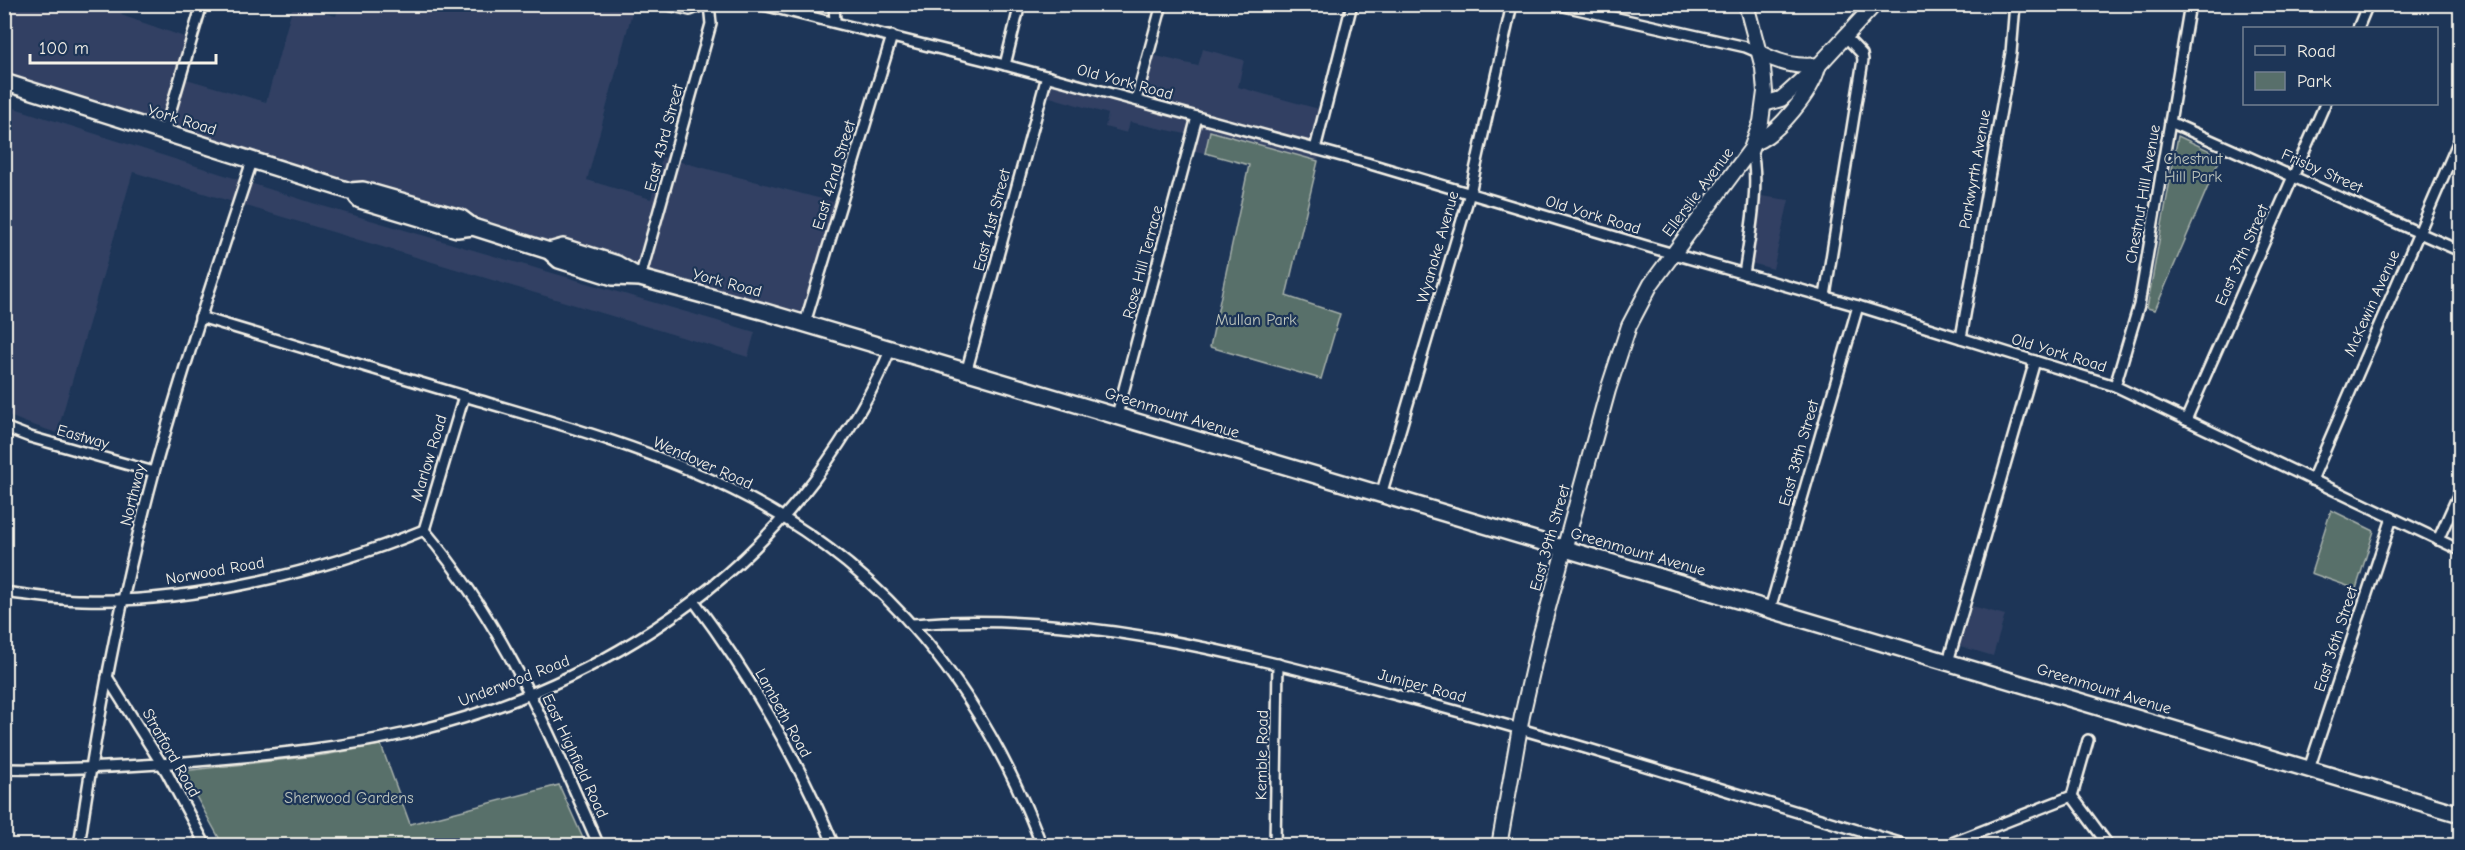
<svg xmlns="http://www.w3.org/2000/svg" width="2465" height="850" viewBox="0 0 2465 850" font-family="'Comic Neue',sans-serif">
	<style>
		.built { fill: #304163 }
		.green { fill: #586f6b; stroke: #a6b0aa; stroke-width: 1.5 }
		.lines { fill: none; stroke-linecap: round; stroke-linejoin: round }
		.street-casing { stroke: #f4f1e8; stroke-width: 14 }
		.secondary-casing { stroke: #f4f1e8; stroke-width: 18 }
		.primary-casing { stroke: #f4f1e8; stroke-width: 20 }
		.street { stroke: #1d3557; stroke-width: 9 }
		.secondary { stroke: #1d3557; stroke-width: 14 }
		.primary { stroke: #1d3557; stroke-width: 15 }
		.labels { text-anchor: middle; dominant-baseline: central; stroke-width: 4.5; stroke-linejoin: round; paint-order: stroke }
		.street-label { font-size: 16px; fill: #f4f1e8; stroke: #1d3557 }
		.park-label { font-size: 16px; fill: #bdc4bc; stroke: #1d3557 }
	</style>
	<rect width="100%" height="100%" fill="#1d3557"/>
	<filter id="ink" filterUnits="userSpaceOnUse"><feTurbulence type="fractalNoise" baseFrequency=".0167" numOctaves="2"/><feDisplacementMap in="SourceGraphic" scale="12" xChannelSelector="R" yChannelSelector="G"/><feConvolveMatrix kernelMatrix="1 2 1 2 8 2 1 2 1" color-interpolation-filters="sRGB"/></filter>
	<g filter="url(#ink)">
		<g class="built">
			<polygon points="340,4 634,5 587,180 651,199 662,157 841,204 805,323 5,82 5,5 124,5 121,15 193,40 183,78 266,102 293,5 336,16"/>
			<polygon points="1203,49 1244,60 1238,87 1330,112 1318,161 1210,131 1204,153 1187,149 1190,135 1130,122 1127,133 1105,127 1108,114 1043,95 1049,76 1137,98 1148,54 1198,66"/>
			<polygon points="5,105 319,205 755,332 748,357 133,172 57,433 24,422 5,414"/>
			<polygon points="1761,196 1789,200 1773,269 1751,263"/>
			<polygon points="1972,606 2005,615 1993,656 1960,646"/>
		</g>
		<g class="green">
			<polygon points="1210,131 1318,161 1286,296 1340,314 1321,379 1210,347 1249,165 1205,153"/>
			<polygon points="2178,136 2221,156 2155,310 2147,308"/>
			<polygon points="2331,510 2374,531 2356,589 2311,573"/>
			<polygon points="381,745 410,824 559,785 586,845 223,845 182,771 324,755"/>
		</g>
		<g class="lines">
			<g class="street-casing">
				<g id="street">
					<polyline points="664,4 690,10 706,4"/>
					<polyline points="759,4 1005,65 1367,163 1656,249 1858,306 2115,386 2460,550"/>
					<polyline points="834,4 835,22"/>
					<polyline points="1555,4 1746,47 1760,53"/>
					<polyline points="2358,28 2368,4"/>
					<polyline points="1005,65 1020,4"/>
					<polyline points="1136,100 1162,4"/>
					<polyline points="2170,122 2460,251"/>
					<polyline points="164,133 202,4"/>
					<polyline points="1315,149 1352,4"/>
					<path d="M1744,274C1749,240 1761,181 1751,149"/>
					<polyline points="640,278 711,24 709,4"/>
					<polyline points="1825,296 1863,60 1862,54 1844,35"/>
					<path d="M200,317C290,344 381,371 471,398C560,424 650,449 733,490C886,565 982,689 1042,846"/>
					<polyline points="805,323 892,36"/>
					<polyline points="1961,338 2011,53 2015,4"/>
					<polyline points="966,373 1047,76"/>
					<polyline points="2115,386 2139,305 2190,4"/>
					<polyline points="1117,415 1197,117"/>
					<polyline points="2186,420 2325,104"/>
					<polyline points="4,427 30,437 154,472"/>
					<polyline points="2312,480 2460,138"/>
					<polyline points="1381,495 1470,193 1512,4"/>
					<path d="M424,530C503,623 550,734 599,846"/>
					<polyline points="424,530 464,396"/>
					<polyline points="2438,540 2460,491"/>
					<path d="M4,592C30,595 56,600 82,600C190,604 324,571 424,530"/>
					<path d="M694,601C748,673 800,762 834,846"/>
					<polyline points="1770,609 1858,306"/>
					<path d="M913,624C1072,611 1232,651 1385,692C1562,738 1735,794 1910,846"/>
					<polyline points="1948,662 2035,361"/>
					<polyline points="107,677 166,771 206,846"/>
					<path d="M4,769C73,770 141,766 209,760C277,754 346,747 412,732C570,694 716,610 814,480C844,439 872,396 891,348"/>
					<polyline points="2309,769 2392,518"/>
					<polyline points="2072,796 2109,846"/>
					<polyline points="2072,796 2088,740"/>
					<path d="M79,846C97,720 121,595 154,472C183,367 218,264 252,161"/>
					<polyline points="1275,846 1278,664"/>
					<polyline points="1944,846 2072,796"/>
				</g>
			</g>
			<g class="secondary-casing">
				<g id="secondary">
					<path d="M1760,53C1780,63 1797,68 1819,65"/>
					<polyline points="1764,104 1781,99 1787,94 1819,65 1875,4"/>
					<path d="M1754,143C1778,134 1812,92 1818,67"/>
					<polyline points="1499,846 1522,716 1540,637 1608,390 1629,326 1651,284 1751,149 1761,122 1765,92 1763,68 1746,4"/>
				</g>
			</g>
			<g class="primary-casing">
				<g id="primary">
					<polyline points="4,82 350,191 363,190 461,218 473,227 549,251 559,260 613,277 640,278 762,311 2460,814"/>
					<polyline points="357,197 360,200 457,229 473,227"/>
					<polyline points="549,251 563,247 617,264 639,277"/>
				</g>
			</g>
			<use href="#street" class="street"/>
			<use href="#secondary" class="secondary"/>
			<use href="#primary" class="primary"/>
		</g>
	</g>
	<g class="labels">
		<g class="street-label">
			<text transform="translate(1125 82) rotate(15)">Old York Road</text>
			<text transform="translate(182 120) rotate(17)">York Road</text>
			<text transform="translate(664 138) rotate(-75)">East 43rd Street</text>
			<text transform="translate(1975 169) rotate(-80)">Parkwyrth Avenue</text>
			<text transform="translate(2322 171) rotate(24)">Frisby Street</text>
			<text transform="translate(834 175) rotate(-73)">East 42nd Street</text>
			<text transform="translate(1698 192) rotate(-53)">Ellerslie Avenue</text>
			<text transform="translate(2143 194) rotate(-80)">Chestnut Hill Avenue</text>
			<text transform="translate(1593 215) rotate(17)">Old York Road</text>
			<text transform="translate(992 220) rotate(-75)">East 41st Street</text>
			<text transform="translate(1438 247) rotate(-74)">Wyanoke Avenue</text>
			<text transform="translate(2242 255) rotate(-66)">East 37th Street</text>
			<text transform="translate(1143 262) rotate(-75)">Rose Hill Terrace</text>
			<text transform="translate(727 283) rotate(15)">York Road</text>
			<text transform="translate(2372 303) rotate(-66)">McKewin Avenue</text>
			<text transform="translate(2059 353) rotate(17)">Old York Road</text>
			<text transform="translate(1172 413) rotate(17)">Greenmount Avenue</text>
			<text transform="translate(83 437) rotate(16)">Eastway</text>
			<text transform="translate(1799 453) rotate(-74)">East 38th Street</text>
			<text transform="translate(429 458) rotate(-73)">Marlow Road</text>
			<text transform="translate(703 463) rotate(24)">Wendover Road</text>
			<text transform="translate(133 495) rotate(-76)">Northway</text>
			<text transform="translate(1550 538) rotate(-74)">East 39th Street</text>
			<text transform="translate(1638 552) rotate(16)">Greenmount Avenue</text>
			<text transform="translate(215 571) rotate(-10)">Norwood Road</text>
			<text transform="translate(2336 639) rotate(-72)">East 36th Street</text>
			<text transform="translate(514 681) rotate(-21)">Underwood Road</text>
			<text transform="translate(1422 686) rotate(15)">Juniper Road</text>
			<text transform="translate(2104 689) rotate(17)">Greenmount Avenue</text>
			<text transform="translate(783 713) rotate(61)">Lambeth Road</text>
			<text transform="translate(171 753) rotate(60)">Stratford Road</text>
			<text transform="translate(1262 755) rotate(-89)">Kemble Road</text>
			<text transform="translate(575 756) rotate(65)">East Highfield Road</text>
		</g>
		<g class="park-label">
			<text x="2193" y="159">Chestnut<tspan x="2193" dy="18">Hill Park</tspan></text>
			<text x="1256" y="320">Mullan Park</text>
			<text x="349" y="798">Sherwood Gardens</text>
		</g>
	</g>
	<rect width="2465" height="850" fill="none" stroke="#1d3557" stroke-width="24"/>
	<rect x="12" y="12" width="2441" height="826" fill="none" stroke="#f4f1e8" stroke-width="2" filter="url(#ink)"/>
	<rect x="2243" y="27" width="195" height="78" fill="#1d3557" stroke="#738091" stroke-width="1.5"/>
	<rect x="2255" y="46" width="30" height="9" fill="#1d3557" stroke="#738091" stroke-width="1.5"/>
	<text x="2297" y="57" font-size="18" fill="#f4f1e8">Road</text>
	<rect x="2255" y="72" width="30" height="18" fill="#586f6b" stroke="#738091" stroke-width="1.5"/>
	<text x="2297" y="87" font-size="18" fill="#f4f1e8">Park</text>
	<path d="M30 54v9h186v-9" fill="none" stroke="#f4f1e8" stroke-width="3"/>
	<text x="39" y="54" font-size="18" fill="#f4f1e8" stroke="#1d3557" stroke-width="4.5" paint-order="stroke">100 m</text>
</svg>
